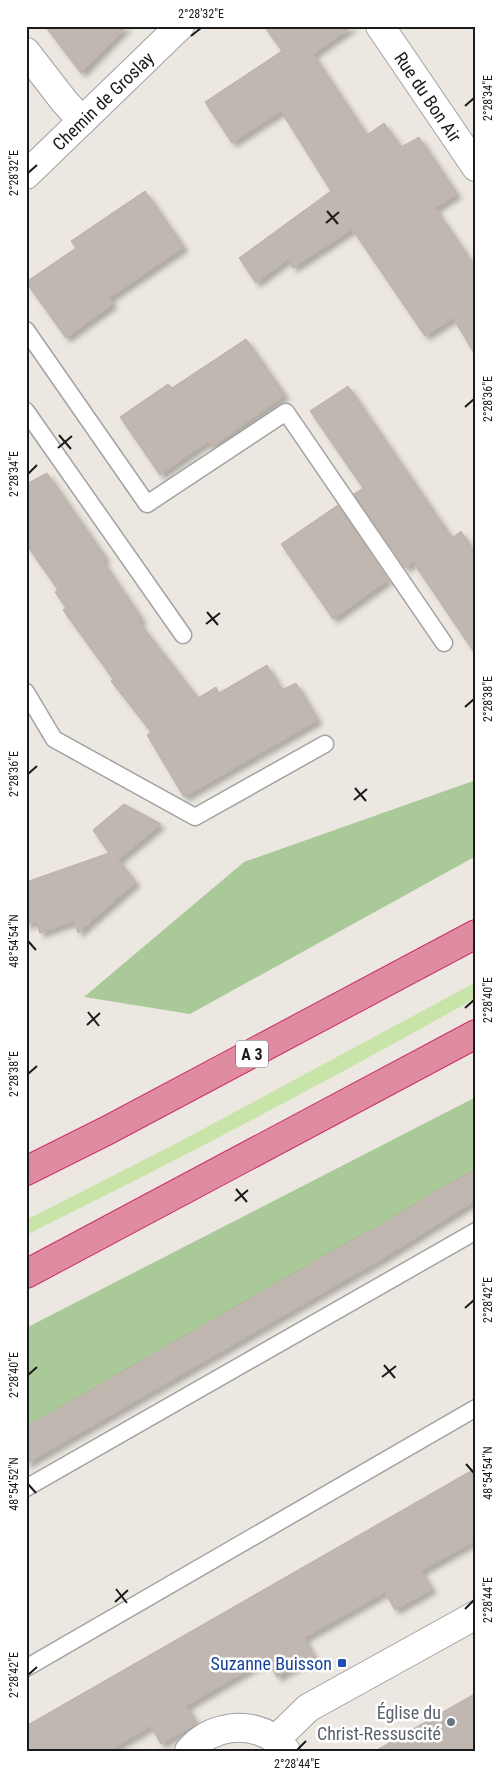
<svg xmlns="http://www.w3.org/2000/svg" width="502" height="1777" viewBox="0 0 502 1777" font-family="'Roboto Condensed',sans-serif">
	<style>
		.grass { fill: #c9e4a9 }
		.forest { fill: #a9c998 }
		.building { fill: #c0b7b1; stroke: #bdaea4; filter: url(#shadow) }
		.lines { fill: none; stroke-linecap: round; stroke-linejoin: round }
		.service-casing { stroke: #a2a2a2; stroke-width: 19 }
		.minor-casing { stroke: #a2a2a2; stroke-width: 30 }
		.tertiary-casing { stroke: #a2a2a2; stroke-width: 30 }
		.motorway-casing { stroke: #cb2d6b; stroke-width: 30 }
		.service { stroke: #fff; stroke-width: 16 }
		.minor { stroke: #fff; stroke-width: 28 }
		.tertiary { stroke: #fff; stroke-width: 28 }
		.motorway { stroke: #e08ca0; stroke-width: 28 }
		.ticks { fill: none; stroke: #1b1b1b; stroke-width: 2 }
		.transit-dot { fill: #1a4fb4; stroke: #fff; stroke-width: 2 }
		.worship-dot { fill: #6b7280; stroke: #fff; stroke-width: 2 }
		.labels { text-anchor: middle; dominant-baseline: central; stroke-width: 5; stroke-linejoin: round; paint-order: stroke }
		.shield { fill: #fff; stroke: #5f5f5f; stroke-width: 1 }
		.shield-label { font-size: 16px; font-weight: bold; fill: #1b1b1b }
		.street-label { font-size: 18px; fill: #1b1b1b; stroke: #fff }
		.transit-label { font-size: 18px; fill: #164399; stroke: #fff; text-anchor: end }
		.worship-label { font-size: 18px; fill: #5b616d; stroke: #fff; text-anchor: end }
		.neatline { fill: none; stroke: #1b1b1b; stroke-width: 2 }
		.ticks-label { font-size: 12px; text-anchor: middle; fill: #1b1b1b }
	</style>
	<defs>
		<filter id="shadow"><feDropShadow dx="4.5" dy="4.5" stdDeviation="2.5" flood-color="#0004"/></filter>
	</defs>
	<rect width="100%" height="100%" fill="#ece8e1"/>
	<path class="grass" d="M476,982V998C328,1081 178,1160 26,1235V1220L179,1142Z"/>
	<g class="forest">
		<polygon points="476,780 476,856 190,1014 84,997 244,862"/>
		<polygon points="476,1097 476,1199 441,1203 26,1426 26,1328"/>
	</g>
	<g class="building">
		<polygon points="45,26 127,26 81,73"/>
		<polygon points="264,26 353,26 313,54 367,135 384,123 401,147 419,137 457,194 435,208 476,268 476,356 453,318 425,336 352,229 293,268 288,259 256,283 239,258 331,191 281,111 232,143 205,102 282,51"/>
		<polygon points="145,191 184,247 109,298 113,304 66,338 26,282 76,248 71,241"/>
		<polygon points="246,339 285,395 212,447 207,442 160,475 120,417 168,384 172,388"/>
		<polygon points="348,386 452,538 461,531 476,555 476,655 413,562 405,568 354,494 363,488 310,411"/>
		<polygon points="47,473 106,558 102,560 142,619 138,621 198,698 216,687 219,693 267,665 282,690 296,683 318,720 184,797 147,735 151,732 111,681 113,679 63,610 66,608 55,592 58,590 26,544 26,484"/>
		<polygon points="338,505 388,580 333,619 281,544"/>
		<polygon points="124,804 161,824 118,860 136,882 78,933 74,921 40,933 36,921 26,925 26,882 109,853 93,830"/>
		<polygon points="476,1169 476,1200 385,1257 26,1464 26,1427 369,1230 370,1232 431,1194"/>
		<polygon points="476,1468 476,1540 421,1571 432,1589 395,1610 385,1592 304,1638 314,1656 277,1677 267,1659 186,1706 197,1723 161,1744 151,1726 108,1751 26,1751 26,1726"/>
		<polygon points="476,1693 476,1751 375,1751"/>
	</g>
	<g class="lines">
		<g class="service-casing">
			<g id="service">
				<polyline points="26,330 147,504 286,412 444,643"/>
				<polyline points="26,411 183,635"/>
				<polyline points="26,692 54,739 195,817 325,744"/>
				<polyline points="26,1488 476,1231"/>
				<polyline points="26,1668 476,1408"/>
			</g>
		</g>
		<g class="minor-casing">
			<g id="minor">
				<polyline points="380,26 476,167"/>
				<polyline points="26,52 64,101 82,121"/>
				<polyline points="275,1740 308,1708 476,1615"/>
				<path d="M189,1751C210,1726 247,1720 275,1739C279,1742 282,1747 286,1751"/>
			</g>
		</g>
		<g class="tertiary-casing">
			<polyline id="tertiary" points="26,175 180,26"/>
		</g>
		<g class="motorway-casing">
			<g id="motorway">
				<polyline points="26,1171 108,1130 476,934"/>
				<polyline points="26,1274 476,1034"/>
			</g>
		</g>
		<use href="#service" class="service"/>
		<use href="#minor" class="minor"/>
		<use href="#tertiary" class="tertiary"/>
		<use href="#motorway" class="motorway"/>
	</g>
	<path class="ticks" d="M191,36L201,28M465,106L474,98M28,173L37,165M327,211L338,224M326,223L339,212M465,407L474,399M59,435L71,449M58,448L72,436M28,474L37,465M207,612L218,625M206,624L220,613M465,707L474,699M28,774L37,766M355,788L366,801M354,800L367,789M28,941L36,950M465,1008L474,1000M88,1012L99,1026M87,1025L100,1013M28,1074L37,1066M236,1189L247,1202M235,1201L248,1190M465,1308L474,1300M384,1365L395,1378M28,1375L37,1367M382,1377L396,1366M466,1464L474,1473M28,1484L36,1493M116,1589L127,1603M115,1602L128,1590M465,1609L474,1600M28,1675L37,1667M297,1750L306,1741"/>
	<rect class="transit-dot" x="337" y="1658" width="10" height="10" rx="2.5"/>
	<circle class="worship-dot" cx="451" cy="1722" r="5"/>
	<g class="labels">
		<rect class="shield" x="236" y="1040.5" width="32" height="27" rx="4"/>
		<g class="shield-label">
			<text x="252" y="1054">A 3</text>
		</g>
		<g class="street-label">
			<text transform="translate(428 97) rotate(56)">Rue du Bon Air</text>
			<text transform="translate(103 101) rotate(-44)">Chemin de Groslay</text>
		</g>
		<g class="transit-label">
			<text x="332" y="1663">Suzanne Buisson</text>
		</g>
		<g class="worship-label">
			<text x="441" y="1712">Église du<tspan x="441" dy="21">Christ-Ressuscité</tspan></text>
		</g>
	</g>
	<rect width="502" height="1777" fill="none" stroke="#ffffff" stroke-width="55"/>
	<rect x="28" y="28" width="446" height="1722" class="neatline"/>
	<g class="ticks-label">
		<text x="201" y="18">2°28'32"E</text>
		<text transform="translate(488 98) rotate(-90)" y="4">2°28'34"E</text>
		<text transform="translate(14 173) rotate(-90)" y="4">2°28'32"E</text>
		<text transform="translate(488 399) rotate(-90)" y="4">2°28'36"E</text>
		<text transform="translate(14 474) rotate(-90)" y="4">2°28'34"E</text>
		<text transform="translate(488 699) rotate(-90)" y="4">2°28'38"E</text>
		<text transform="translate(14 774) rotate(-90)" y="4">2°28'36"E</text>
		<text transform="translate(14 941) rotate(-90)" y="4">48°54'54"N</text>
		<text transform="translate(488 1000) rotate(-90)" y="4">2°28'40"E</text>
		<text transform="translate(14 1074) rotate(-90)" y="4">2°28'38"E</text>
		<text transform="translate(488 1300) rotate(-90)" y="4">2°28'42"E</text>
		<text transform="translate(14 1375) rotate(-90)" y="4">2°28'40"E</text>
		<text transform="translate(488 1473) rotate(-90)" y="4">48°54'54"N</text>
		<text transform="translate(14 1484) rotate(-90)" y="4">48°54'52"N</text>
		<text transform="translate(488 1600) rotate(-90)" y="4">2°28'44"E</text>
		<text transform="translate(14 1675) rotate(-90)" y="4">2°28'42"E</text>
		<text x="297" y="1768">2°28'44"E</text>
	</g>
</svg>
